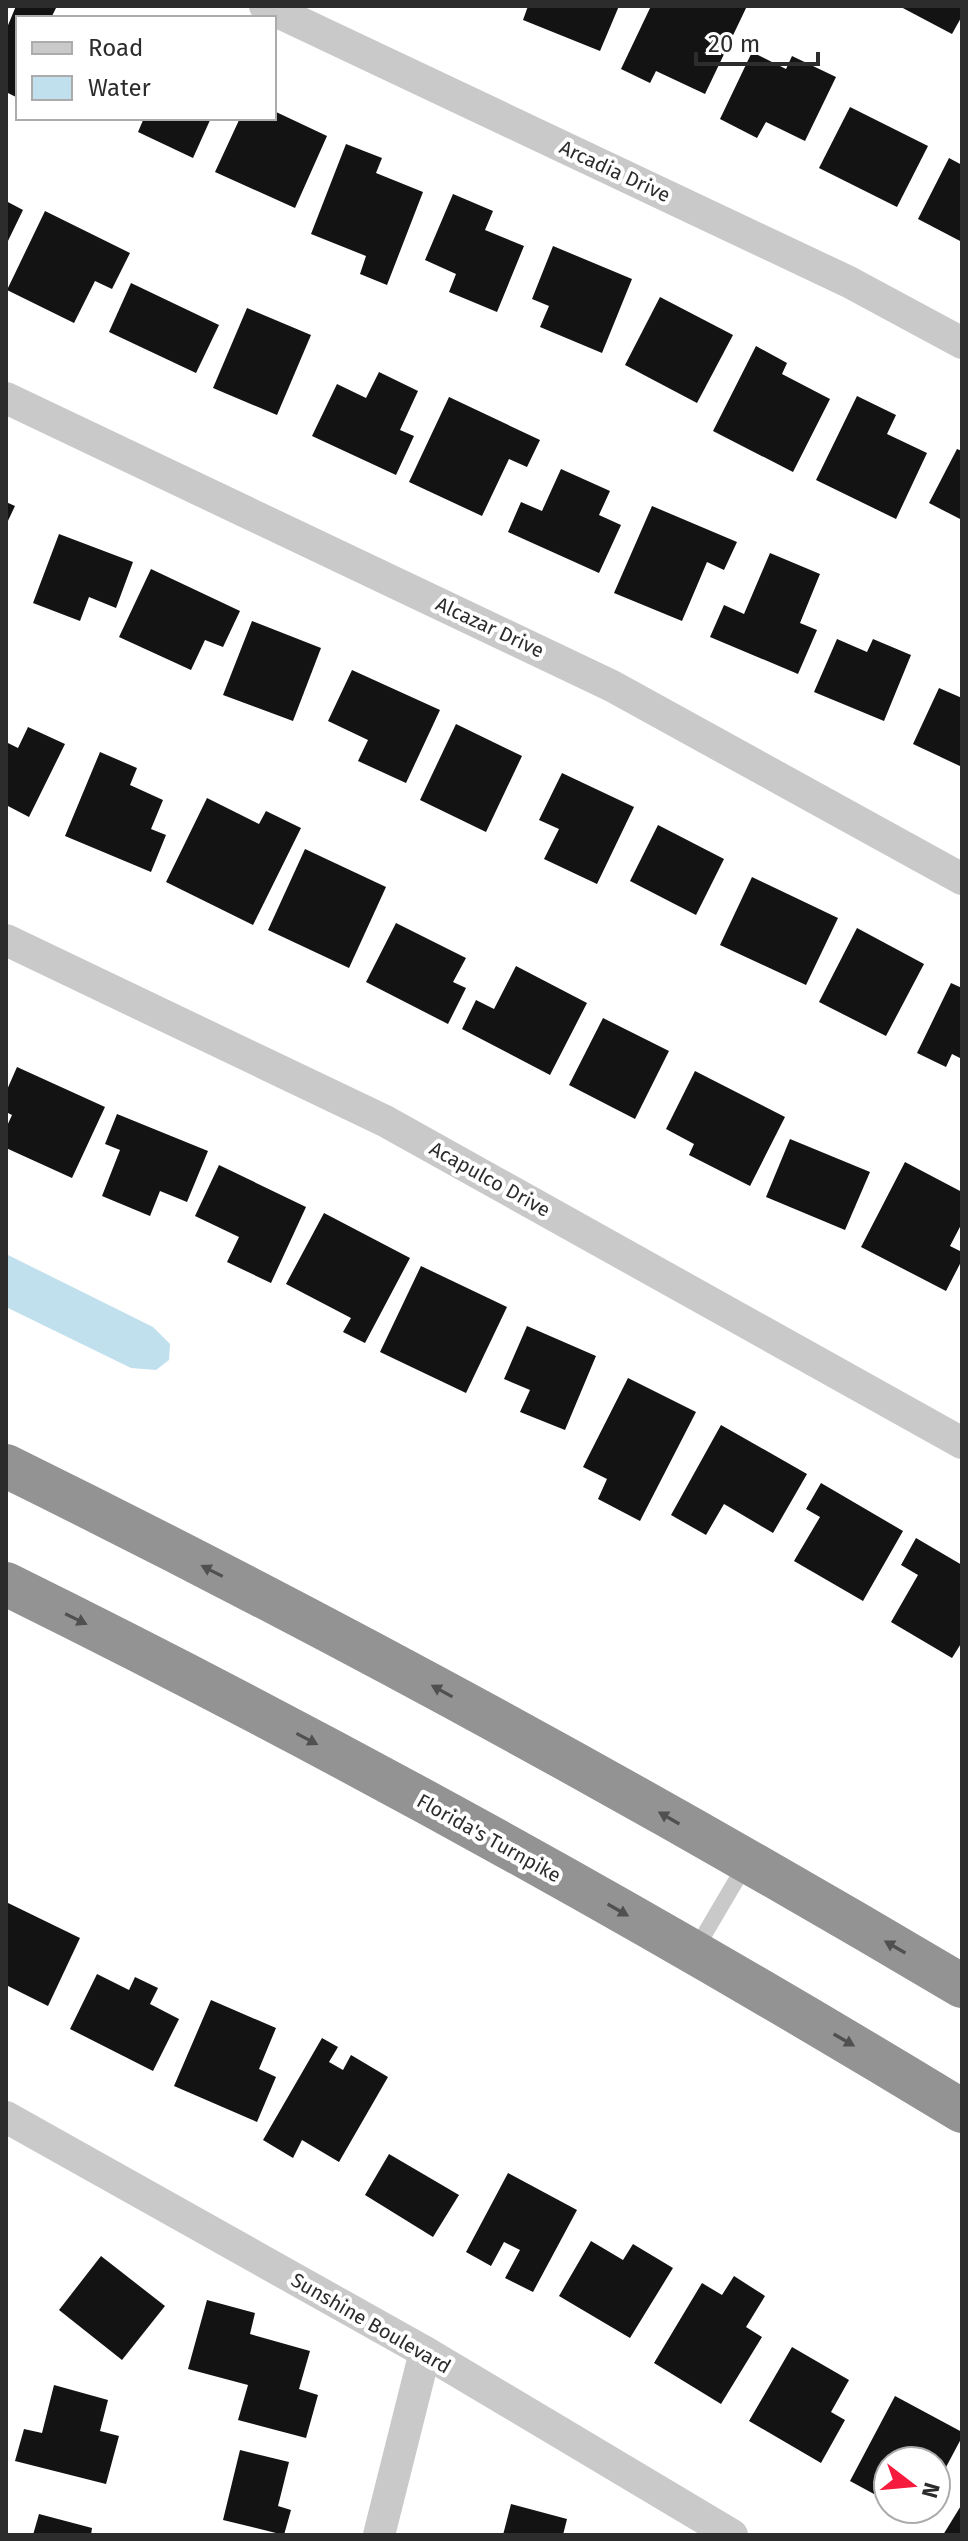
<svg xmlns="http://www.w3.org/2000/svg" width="968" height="2541" viewBox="0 0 968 2541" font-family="'Fira Sans',sans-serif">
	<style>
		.water { fill: #c1e0ee }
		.building { fill: #131313 }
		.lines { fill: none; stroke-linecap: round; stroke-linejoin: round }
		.lane { stroke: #c9c9c9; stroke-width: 16 }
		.street { stroke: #c9c9c9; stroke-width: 32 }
		.highway { stroke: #939393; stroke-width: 44 }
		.oneway { fill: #505050 }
		.labels { text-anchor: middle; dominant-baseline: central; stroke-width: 8; stroke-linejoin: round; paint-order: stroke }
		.street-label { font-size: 20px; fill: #2c2c2c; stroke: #fff }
	</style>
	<rect width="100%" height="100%" fill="#fff"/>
	<polygon class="water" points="6,1254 153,1327 170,1344 169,1360 156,1370 131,1368 6,1307"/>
	<g class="building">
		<polygon points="16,6 57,6 51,18 18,18 18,98 6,92 6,30"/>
		<polygon points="528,6 619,6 600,51 523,20"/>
		<polygon points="651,6 747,6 705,94 656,71 650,83 621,69"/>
		<polygon points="899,6 962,6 962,16 952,34"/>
		<polygon points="752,52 786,69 792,56 836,77 805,141 766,122 757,138 720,119"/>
		<polygon points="850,107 928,146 897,207 819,168"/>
		<polygon points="274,111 327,136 295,208 215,172 240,118 274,118"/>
		<polygon points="144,118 211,118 193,158 138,132"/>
		<polygon points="346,144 382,158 376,173 423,192 387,285 360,274 366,256 311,234"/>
		<polygon points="949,158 962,165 962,242 918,219"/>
		<polygon points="453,194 493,211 485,230 524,246 497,312 449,292 456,274 425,260"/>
		<polygon points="6,201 23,210 6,245"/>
		<polygon points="45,211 130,253 112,289 95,281 74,323 7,290"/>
		<polygon points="553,246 632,279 602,353 540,327 549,306 532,299"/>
		<polygon points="131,283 219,325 196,373 109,332"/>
		<polygon points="660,297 733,335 697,403 625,365"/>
		<polygon points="247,308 311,335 277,415 213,388"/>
		<polygon points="756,346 787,363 782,374 830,399 793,472 713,431"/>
		<polygon points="379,372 418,391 400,430 414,436 396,475 312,436 337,384 366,398"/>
		<polygon points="857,396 896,415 887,434 927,453 896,519 816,480"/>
		<polygon points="449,397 540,440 527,467 509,459 482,516 409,482"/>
		<polygon points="957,449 962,451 962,520 929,503"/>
		<polygon points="561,469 610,491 599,515 621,525 599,573 508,532 521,502 542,511"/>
		<polygon points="6,502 15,506 6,525"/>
		<polygon points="652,506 737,542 724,570 707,562 682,621 614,593"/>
		<polygon points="59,534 133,562 116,608 89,597 80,621 33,603"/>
		<polygon points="770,553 820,574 800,623 817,630 798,674 710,637 724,605 744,614"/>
		<polygon points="151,569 240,611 223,647 205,640 191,670 119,637"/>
		<polygon points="252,621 321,648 293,721 223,695"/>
		<polygon points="837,639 867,652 873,639 911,655 884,721 814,692"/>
		<polygon points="352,670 440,710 406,783 358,761 368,740 328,721"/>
		<polygon points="939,688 962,698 962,767 913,744"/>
		<polygon points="456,724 522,756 486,832 420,800"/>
		<polygon points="28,727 65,744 29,817 6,805 6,742 18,748"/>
		<polygon points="100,752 137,768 130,785 163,800 151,829 166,835 151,872 65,836"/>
		<polygon points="562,773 634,807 597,884 544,859 559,829 539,820"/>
		<polygon points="207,798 259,824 266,811 301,828 253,925 166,882"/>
		<polygon points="658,825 724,859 696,915 630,881"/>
		<polygon points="305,849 386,887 349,968 268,930"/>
		<polygon points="752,877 838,918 806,985 720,945"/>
		<polygon points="396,923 466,958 453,982 466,988 448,1024 366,982"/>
		<polygon points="857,928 924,964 886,1036 819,1002"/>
		<polygon points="516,966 587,1003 550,1075 462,1029 476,1000 494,1009"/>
		<polygon points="951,983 962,988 962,1059 952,1054 946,1067 917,1053"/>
		<polygon points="603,1018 669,1051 635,1119 569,1085"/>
		<polygon points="17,1067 105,1107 72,1178 6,1148 6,1128 12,1115 6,1112 6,1092"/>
		<polygon points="695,1071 785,1117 750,1186 689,1155 694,1144 666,1129"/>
		<polygon points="117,1114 208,1151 187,1202 160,1191 150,1216 102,1196 120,1150 105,1144"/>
		<polygon points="790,1139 870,1172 845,1230 766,1197"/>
		<polygon points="905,1162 962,1192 962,1223 950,1246 962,1252 962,1260 946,1291 861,1247"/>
		<polygon points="219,1165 306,1207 271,1283 227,1262 239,1237 195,1216"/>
		<polygon points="324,1213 410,1258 365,1343 343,1332 351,1318 286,1284"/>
		<polygon points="421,1266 507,1307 466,1393 380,1352"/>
		<polygon points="527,1326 596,1356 565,1430 520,1412 530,1390 504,1379"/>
		<polygon points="628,1378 696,1412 640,1521 598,1499 607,1479 583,1467"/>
		<polygon points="721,1425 807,1474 773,1533 724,1504 706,1535 671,1515"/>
		<polygon points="821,1483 903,1531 863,1601 794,1561 820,1517 806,1509"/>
		<polygon points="916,1538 962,1565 962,1642 952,1658 891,1622 918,1575 901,1565"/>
		<polygon points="6,1902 80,1938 48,2006 6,1985"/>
		<polygon points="97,1974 129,1990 135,1977 158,1988 150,2004 179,2019 153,2071 70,2029"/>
		<polygon points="211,2000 276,2028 259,2069 276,2077 257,2122 174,2086"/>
		<polygon points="322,2038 338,2047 329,2062 343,2070 351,2055 388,2077 339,2162 302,2140 293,2158 263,2140"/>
		<polygon points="389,2154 459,2195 433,2237 365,2195"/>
		<polygon points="508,2173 577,2210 533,2292 505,2278 520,2250 504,2242 491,2266 466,2252"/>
		<polygon points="591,2241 623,2260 633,2244 673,2268 630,2338 559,2296"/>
		<polygon points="101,2256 165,2306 122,2360 59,2310"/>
		<polygon points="734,2276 765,2296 746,2327 762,2337 721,2404 654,2363 702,2283 722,2295"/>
		<polygon points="207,2300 255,2313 250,2334 310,2351 299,2389 318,2395 306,2438 238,2420 248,2385 188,2369"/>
		<polygon points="792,2347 849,2380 831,2412 845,2420 821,2463 749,2421"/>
		<polygon points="54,2385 108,2400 100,2431 119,2436 106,2484 15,2461 24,2429 42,2433"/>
		<polygon points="895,2396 962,2432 962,2437 936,2486 936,2461 888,2461 888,2485 881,2481 874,2494 850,2481"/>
		<polygon points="240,2450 289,2462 278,2506 291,2510 284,2535 223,2520"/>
		<polygon points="511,2504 567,2519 563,2535 503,2535"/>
		<polygon points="962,2504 962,2535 943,2535"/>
		<polygon points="39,2514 92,2528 91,2535 33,2535"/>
	</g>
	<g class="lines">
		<polyline class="lane" points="694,1952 747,1862"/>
		<g class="street">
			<polyline points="265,6 849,282 962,343"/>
			<polyline points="6,398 612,686 962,879"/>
			<polyline points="6,940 385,1121 962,1443"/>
			<polyline points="6,2117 425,2352 732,2535"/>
			<polyline points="379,2535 425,2352"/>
		</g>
		<g class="highway">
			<path d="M6,1466C331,1626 650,1801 962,1986"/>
			<path d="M6,1584C332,1745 651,1922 962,2111"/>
		</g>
	</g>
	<defs><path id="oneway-solid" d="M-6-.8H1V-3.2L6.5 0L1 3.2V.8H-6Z" transform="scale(2)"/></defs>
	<g class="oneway">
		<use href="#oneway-solid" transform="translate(212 1571) rotate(-153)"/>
		<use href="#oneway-solid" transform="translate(76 1619) rotate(26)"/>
		<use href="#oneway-solid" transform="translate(442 1691) rotate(-151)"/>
		<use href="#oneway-solid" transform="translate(307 1739) rotate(28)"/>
		<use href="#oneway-solid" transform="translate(669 1818) rotate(-150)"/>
		<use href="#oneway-solid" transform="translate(618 1910) rotate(30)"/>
		<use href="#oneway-solid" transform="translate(895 1947) rotate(-150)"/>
		<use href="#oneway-solid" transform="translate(844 2040) rotate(30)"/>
	</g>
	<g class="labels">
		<g class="street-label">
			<text transform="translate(615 171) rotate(25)">Arcadia Drive</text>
			<text transform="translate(490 627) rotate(25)">Alcazar Drive</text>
			<text transform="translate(490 1179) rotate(29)">Acapulco Drive</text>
			<text transform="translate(489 1838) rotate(29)">Florida's Turnpike</text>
			<text transform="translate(371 2323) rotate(30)">Sunshine Boulevard</text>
		</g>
	</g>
	<rect width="968" height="2541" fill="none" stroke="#2c2c2c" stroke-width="16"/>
	<rect x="16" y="16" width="260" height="104" fill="#ffffff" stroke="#ababab" stroke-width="2"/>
	<rect x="32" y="42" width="40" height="12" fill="#c9c9c9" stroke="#ababab" stroke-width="2"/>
	<text x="88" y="56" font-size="24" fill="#2c2c2c">Road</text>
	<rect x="32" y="76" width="40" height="24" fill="#c1e0ee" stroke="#ababab" stroke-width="2"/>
	<text x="88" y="96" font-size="24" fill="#2c2c2c">Water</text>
	<g transform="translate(912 2485) rotate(106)"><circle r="38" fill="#ffffff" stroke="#ababab" stroke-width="2"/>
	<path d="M0-6L14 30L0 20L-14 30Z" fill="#f61b3c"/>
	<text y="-12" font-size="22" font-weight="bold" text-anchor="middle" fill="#2c2c2c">N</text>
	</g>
	<path d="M696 52v12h122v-12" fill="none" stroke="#2c2c2c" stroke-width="4"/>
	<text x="708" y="52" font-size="24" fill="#2c2c2c" stroke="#ffffff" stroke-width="6" paint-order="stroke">20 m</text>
</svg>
